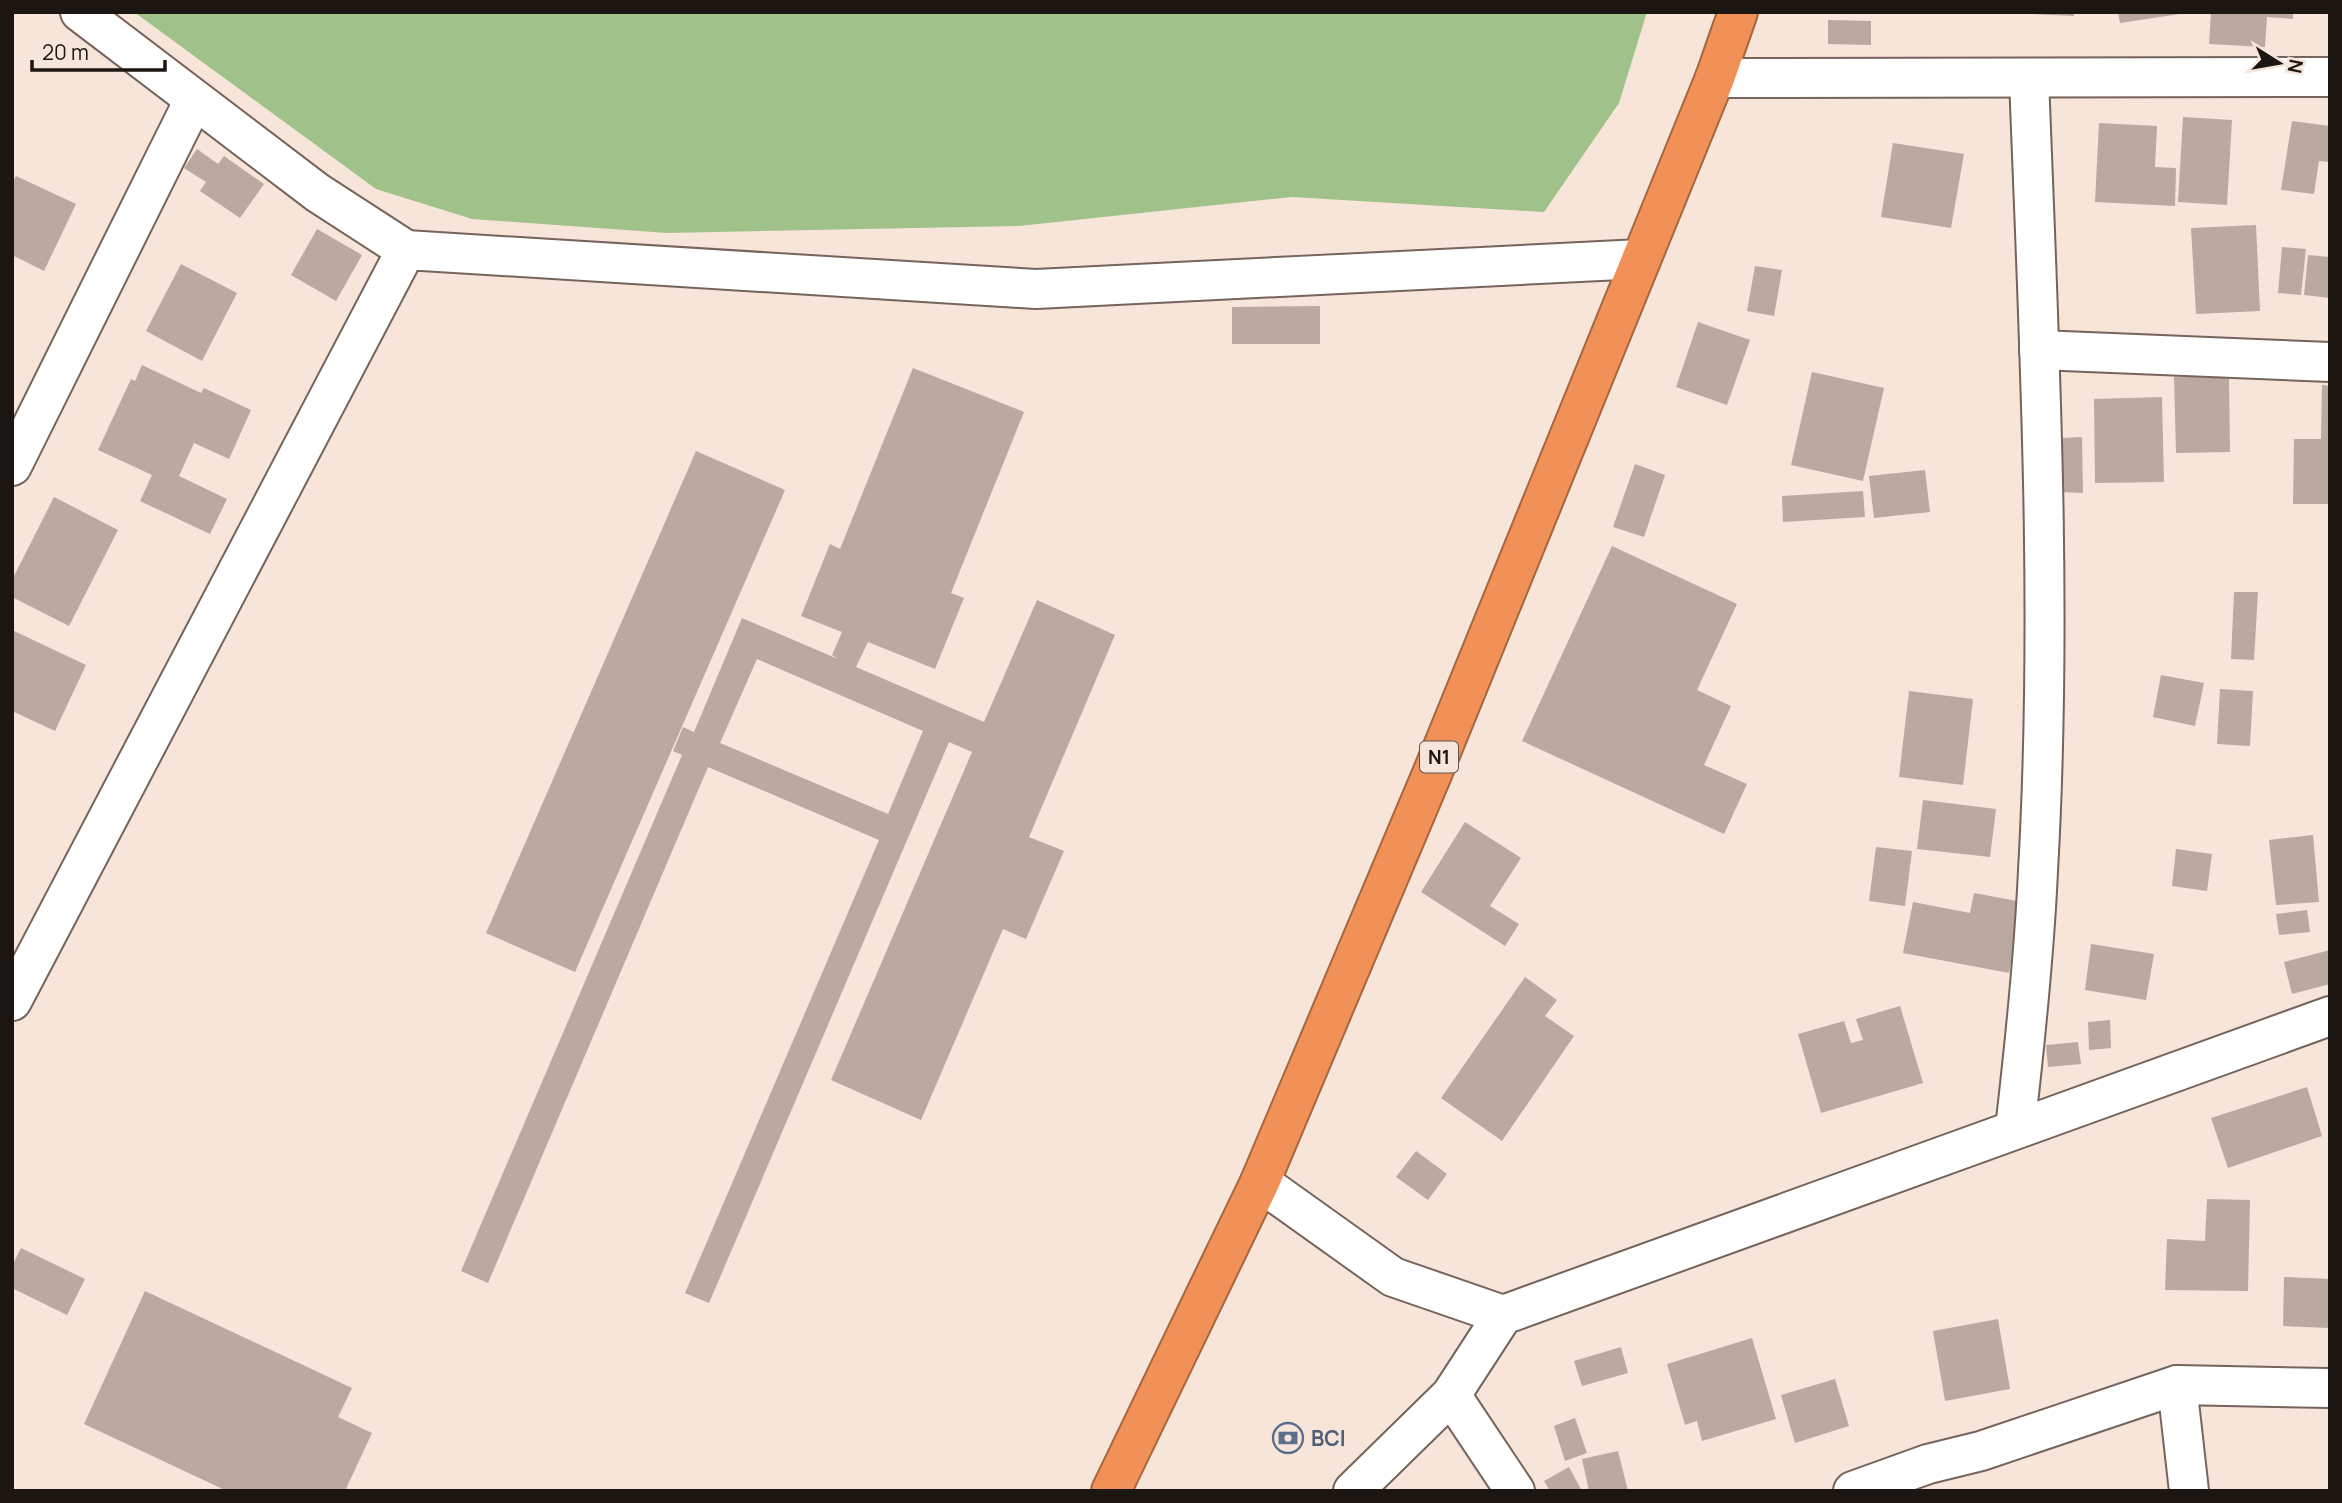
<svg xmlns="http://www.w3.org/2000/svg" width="2342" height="1503" viewBox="0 0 2342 1503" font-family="Manrope,sans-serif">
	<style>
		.green { fill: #a0c28a }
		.building { fill: #bba89f; fill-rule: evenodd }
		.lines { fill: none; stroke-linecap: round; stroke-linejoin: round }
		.minor-casing { stroke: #74645b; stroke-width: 42 }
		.highway-casing { stroke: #a6663f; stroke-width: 42 }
		.minor { stroke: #fff; stroke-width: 38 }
		.highway { stroke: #f19157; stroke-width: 38 }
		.labels { text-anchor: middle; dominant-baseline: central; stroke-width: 5; stroke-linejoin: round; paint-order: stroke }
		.shield { fill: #f7e5da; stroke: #5e544e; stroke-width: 2 }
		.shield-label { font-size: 19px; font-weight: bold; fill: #1c1612 }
		.service-label { font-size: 21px; font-weight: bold; fill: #4e5e75; stroke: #f7e5da; text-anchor: start }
	</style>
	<rect width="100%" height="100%" fill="#f7e5da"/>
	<polygon class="green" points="134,12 1647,12 1619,103 1544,212 1292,197 1019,226 667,233 472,219 376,189"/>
	<g class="building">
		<polygon points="2032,12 2074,12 2074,16 2032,14"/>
		<polygon points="2118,12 2180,12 2180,14 2120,23"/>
		<polygon points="2211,12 2293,12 2293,19 2267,17 2265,47 2209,44"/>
		<polygon points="1828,20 1871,21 1871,45 1828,44"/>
		<polygon points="2183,117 2232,120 2227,205 2178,202"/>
		<polygon points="2292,121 2330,126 2330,162 2319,161 2314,194 2281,190"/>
		<polygon points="2099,123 2157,126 2155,167 2176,168 2175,206 2095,202"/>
		<polygon points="1893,143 1964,154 1951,228 1881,217"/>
		<polygon points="197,149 218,164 224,156 264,184 240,218 200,191 206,182 184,168"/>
		<polygon points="16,176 76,204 44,271 12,255 12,183"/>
		<polygon points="2256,225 2260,311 2196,314 2191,228"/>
		<polygon points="317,229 362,255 336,301 291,275"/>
		<polygon points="2282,247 2306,249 2301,295 2278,293"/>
		<polygon points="2308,255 2330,257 2330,298 2304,295"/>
		<polygon points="181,264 237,293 202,361 146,331"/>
		<polygon points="1755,266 1782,270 1774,316 1747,311"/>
		<polygon points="1320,306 1320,344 1232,344 1232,307"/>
		<polygon points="1698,322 1750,340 1727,405 1676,387"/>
		<polygon points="142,365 201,393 204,388 251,410 229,459 194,443 179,476 227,499 210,534 140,501 152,475 98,450 131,379 135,381"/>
		<path d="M913,368L1024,412L951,593L964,598L935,669L868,642L856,667L984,722L1037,600L1115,635L1029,837L1064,851L1026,939L1003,929L921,1120L831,1080L972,752L949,742L709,1303L685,1293L879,840L708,767L488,1283L461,1271L682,755L673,751L683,727L694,732L742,618L838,659L832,655L842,632L801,616L830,544L840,549ZM757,659L923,731L888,814L720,743Z"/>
		<polygon points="1812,372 1884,388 1863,481 1791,465"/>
		<polygon points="2174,377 2229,377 2230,452 2176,453"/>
		<polygon points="2322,385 2330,386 2330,504 2293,504 2294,439 2321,439"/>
		<polygon points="2162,397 2164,482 2095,483 2094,399"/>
		<polygon points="2082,437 2083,493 2060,492 2060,438"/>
		<polygon points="696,451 785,490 575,972 486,933"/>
		<polygon points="1635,464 1665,475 1644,537 1613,527"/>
		<polygon points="1925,470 1930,512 1874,518 1869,476"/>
		<polygon points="1863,491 1865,517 1783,522 1782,496"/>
		<polygon points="54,497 118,530 69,626 12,597 12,580"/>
		<polygon points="1612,546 1737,604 1697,690 1731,706 1704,765 1747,784 1724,834 1522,741"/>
		<polygon points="2234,592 2258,592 2254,660 2231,659"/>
		<polygon points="12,630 86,665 55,731 12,711"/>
		<polygon points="2161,675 2204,683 2195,726 2153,717"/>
		<polygon points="2220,689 2253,691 2250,746 2217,744"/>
		<polygon points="1909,691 1973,699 1963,785 1899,777"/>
		<polygon points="1923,800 1996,809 1990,857 1917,849"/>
		<polygon points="1465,822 1521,858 1490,906 1519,924 1505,946 1421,892"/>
		<polygon points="2313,835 2319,902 2276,905 2269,840"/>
		<polygon points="1876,847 1912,851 1905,906 1869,901"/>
		<polygon points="2176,849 2212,854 2207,891 2172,886"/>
		<polygon points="1974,893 2022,902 2009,973 1903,953 1913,902 1970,913"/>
		<polygon points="2307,910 2310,932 2279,935 2276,914"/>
		<polygon points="2091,944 2154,954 2146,1000 2085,990"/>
		<polygon points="2330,950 2330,984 2292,994 2284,962"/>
		<polygon points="1525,977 1557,1000 1545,1016 1574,1036 1502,1141 1441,1098"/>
		<polygon points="1900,1006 1923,1083 1821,1113 1798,1034 1844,1021 1851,1043 1863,1040 1856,1019"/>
		<polygon points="2110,1020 2111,1048 2089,1050 2088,1022"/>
		<polygon points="2078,1042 2081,1064 2048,1067 2046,1045"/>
		<polygon points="2307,1087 2322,1136 2228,1168 2211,1118"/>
		<polygon points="1416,1151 1447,1174 1428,1200 1396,1177"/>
		<polygon points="2207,1199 2250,1200 2248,1291 2165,1290 2167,1239 2205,1241"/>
		<polygon points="21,1248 85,1279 67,1315 12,1288 12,1266"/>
		<polygon points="2284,1277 2330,1279 2330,1328 2283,1326"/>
		<polygon points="145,1291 352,1388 338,1417 372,1433 345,1491 227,1491 84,1424"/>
		<polygon points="1998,1319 2010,1389 1945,1401 1933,1331"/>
		<polygon points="1752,1338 1776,1419 1702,1441 1697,1421 1685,1425 1667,1364"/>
		<polygon points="1621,1347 1628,1373 1582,1386 1574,1361"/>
		<polygon points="1835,1379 1849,1426 1795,1443 1781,1395"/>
		<polygon points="1575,1418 1587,1453 1565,1461 1554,1426"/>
		<polygon points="1618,1451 1628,1491 1589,1491 1582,1459"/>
		<polygon points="1569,1467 1582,1491 1550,1491 1544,1481"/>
	</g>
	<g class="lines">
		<g class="minor-casing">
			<g id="minor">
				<polyline points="80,12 318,193 406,250"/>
				<polyline points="1715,78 2330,77"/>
				<polyline points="2039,350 2330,362"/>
				<polyline points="12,466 194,100"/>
				<polyline points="12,1001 406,250 1036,289 1641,259"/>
				<path d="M2015,1129C2025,1043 2034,957 2038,871C2053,607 2039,341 2029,78"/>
				<polyline points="1260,1182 1393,1277 1503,1315"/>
				<polyline points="2177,1385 2189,1491"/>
				<polyline points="1451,1395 1515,1491"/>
				<polyline points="1353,1491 1451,1395 1503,1315 2330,1016"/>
				<polyline points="1853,1491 1928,1464 1981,1451 2177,1385 2330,1388"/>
			</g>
		</g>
		<g class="highway-casing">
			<polyline id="highway" points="1111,1491 1260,1182 1432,774 1715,78 1738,12"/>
		</g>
		<use href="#minor" class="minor"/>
		<use href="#highway" class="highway"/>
	</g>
	<defs>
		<g id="bank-ring" transform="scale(1.575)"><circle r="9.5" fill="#f7e5da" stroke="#5c6f8a" stroke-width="1.5"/><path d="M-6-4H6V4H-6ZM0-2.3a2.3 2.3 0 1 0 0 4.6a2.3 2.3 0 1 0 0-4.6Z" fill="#5c6f8a"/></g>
	</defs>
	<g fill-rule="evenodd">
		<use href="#bank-ring" x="1288" y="1438"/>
	</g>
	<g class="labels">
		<rect class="shield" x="1420" y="741.5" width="38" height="31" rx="5"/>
		<g class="shield-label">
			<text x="1439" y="757">N1</text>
		</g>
		<g class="service-label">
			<text x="1311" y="1438">BCI</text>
		</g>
	</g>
	<rect width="2342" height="1503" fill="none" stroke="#1c1612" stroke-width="28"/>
	<g transform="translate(2279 63) rotate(101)" stroke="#f7e5da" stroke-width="5" paint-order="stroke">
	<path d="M0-5L12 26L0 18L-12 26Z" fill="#1c1612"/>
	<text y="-10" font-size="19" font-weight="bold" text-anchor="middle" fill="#1c1612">N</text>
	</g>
	<path d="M32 60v10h133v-10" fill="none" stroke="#1c1612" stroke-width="3.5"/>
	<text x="42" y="60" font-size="21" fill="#1c1612" stroke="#f7e5da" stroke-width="5" paint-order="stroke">20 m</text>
</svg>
